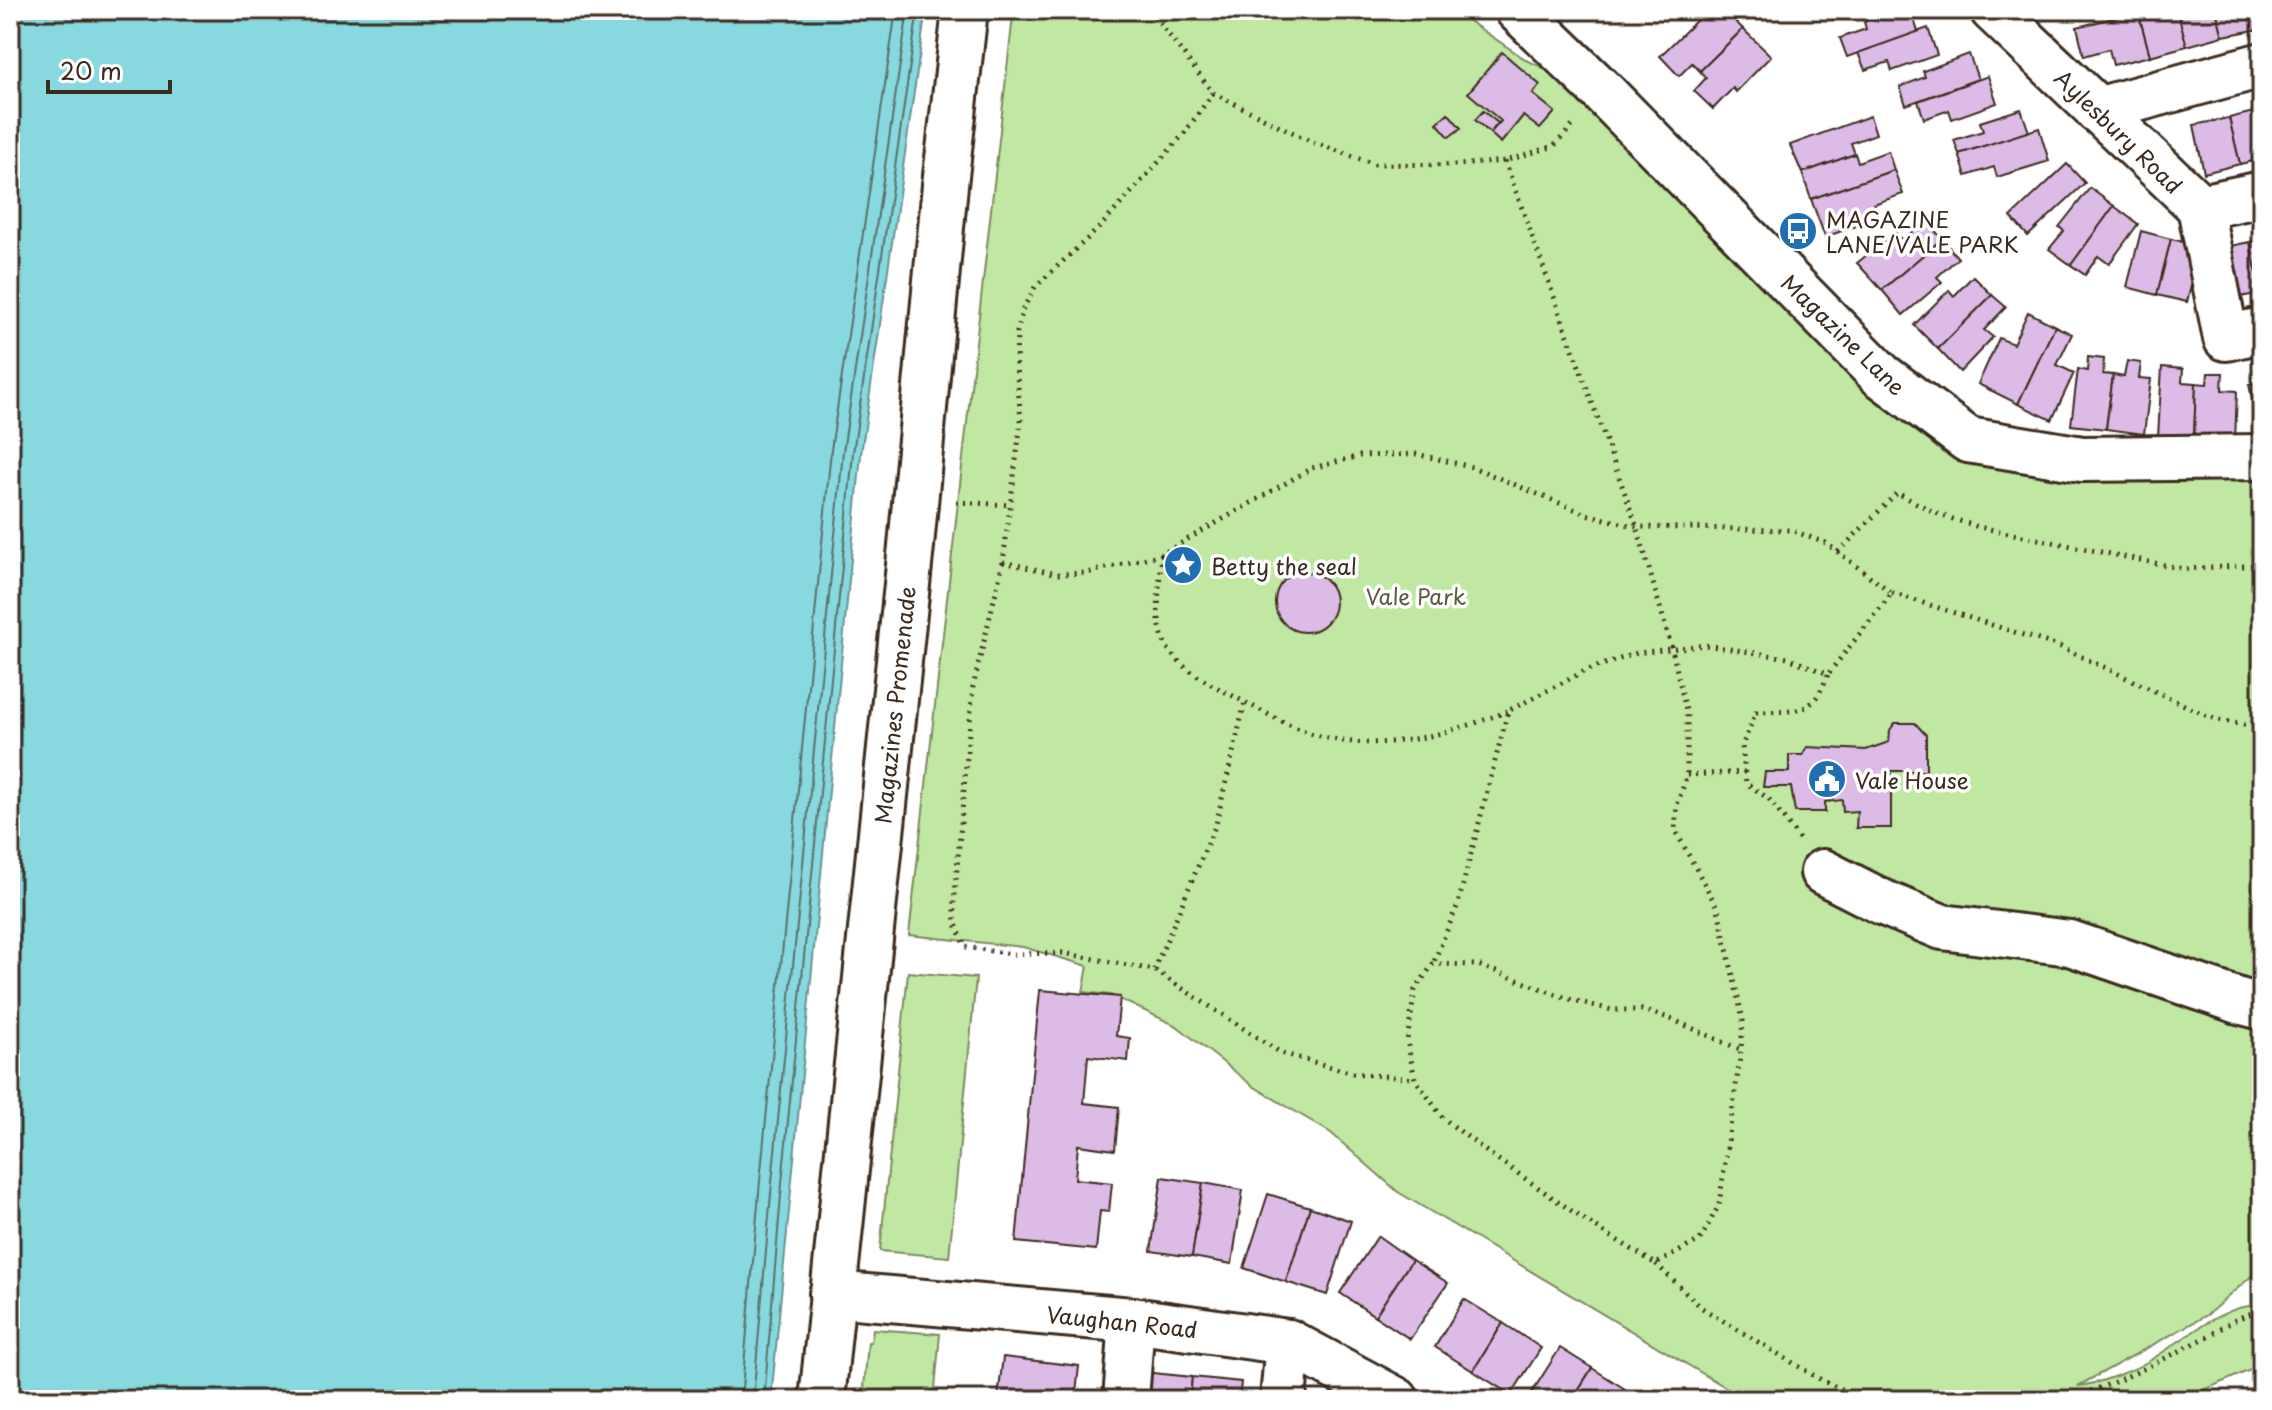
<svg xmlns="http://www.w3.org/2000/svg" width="2272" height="1410" viewBox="0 0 2272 1410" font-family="'Playpen Sans',sans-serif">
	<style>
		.green { fill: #c0e8a3; stroke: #7e8960; stroke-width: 2 }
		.water { fill: #87d9df; stroke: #699392; stroke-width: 2 }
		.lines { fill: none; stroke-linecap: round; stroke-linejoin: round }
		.shore { stroke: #59706b; stroke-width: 2 }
		.building { fill: #ddbbe7; stroke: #3b2a1e; stroke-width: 2 }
		.minor-casing { stroke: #3b2a1e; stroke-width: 50 }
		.path { stroke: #3b2a1e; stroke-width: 5; stroke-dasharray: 2 6; stroke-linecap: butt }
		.minor { stroke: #fff; stroke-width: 44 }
		.labels { text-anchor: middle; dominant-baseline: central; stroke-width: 7; stroke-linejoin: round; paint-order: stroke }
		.street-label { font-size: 22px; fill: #3b2a1e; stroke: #fff }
		.poi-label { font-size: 22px; fill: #3b2a1e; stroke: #fff; text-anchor: start }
		.park-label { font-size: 22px; fill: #5c5a3f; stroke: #fff }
	</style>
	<rect width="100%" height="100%" fill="#fff"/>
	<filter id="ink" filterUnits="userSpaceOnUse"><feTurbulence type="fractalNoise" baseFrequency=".0125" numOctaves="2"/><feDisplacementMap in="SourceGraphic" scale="16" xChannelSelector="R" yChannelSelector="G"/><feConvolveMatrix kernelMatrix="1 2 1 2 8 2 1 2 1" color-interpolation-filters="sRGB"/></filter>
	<g filter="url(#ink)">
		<g class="green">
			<path d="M1018,10L1454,11L1528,61L1603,92L1872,390L1943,453L2013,472L2155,482L2262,479V1267L2207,1315L2078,1386C2095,1385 2132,1371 2147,1362C2178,1345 2226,1300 2262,1306V1365L2199,1392L2200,1396L2193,1400H1747L1398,1192L1331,1133L1253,1086L1177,1026L1111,995L1083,992L1088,966L1023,947L909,935L1013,16Z"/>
			<polygon points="908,972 976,978 949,1257 880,1251"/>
			<polygon points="873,1329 940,1334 934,1400 863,1400 868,1342 871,1342"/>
		</g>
		<polygon class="water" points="10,10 926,10 861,454 771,1400 10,1400"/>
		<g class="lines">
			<g class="shore">
				<polyline points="741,1400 760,1181 831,450 896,10"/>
				<polyline points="753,1400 772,1182 843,452 908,10"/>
				<polyline points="764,1400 782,1183 853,453 918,10"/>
			</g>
		</g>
		<g class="building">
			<polygon points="1707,10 1724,10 1743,29 1700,71 1692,63 1679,76 1660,56"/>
			<polygon points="1898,10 1911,10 1918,32 1847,57 1840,38 1866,29 1864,22"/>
			<polygon points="2145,10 2177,10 2187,46 2150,56 2138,12"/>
			<polygon points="2177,10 2216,10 2223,36 2187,46"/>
			<polygon points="2216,10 2255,10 2260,29 2223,36"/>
			<polygon points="2138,12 2150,56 2113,65 2109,49 2084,56 2077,27"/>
			<polygon points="1928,28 1937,55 1892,71 1889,62 1865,70 1858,53"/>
			<polygon points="1743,29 1771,56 1736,92 1733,88 1713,109 1694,91 1706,78 1700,71"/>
			<polygon points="1502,52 1540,85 1533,94 1555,112 1540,129 1523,116 1501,143 1490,133 1501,121 1468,93"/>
			<polygon points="1969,54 1978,79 1906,105 1900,87 1925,77 1923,71"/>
			<polygon points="1988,76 1997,103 1952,119 1949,110 1924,119 1918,101"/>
			<polygon points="2021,109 2029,132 1959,154 1954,140 1983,131 1980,122"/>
			<polygon points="2262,110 2262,159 2240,164 2229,118"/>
			<polygon points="1483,111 1498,123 1490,133 1475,120"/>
			<polygon points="1448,113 1461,128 1449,137 1437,123"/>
			<polygon points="1870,116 1876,134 1851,143 1855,154 1802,173 1790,145"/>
			<polygon points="2229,118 2240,164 2204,173 2194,125"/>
			<polygon points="2039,128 2049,161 1997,177 1994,167 1966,176 1959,154"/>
			<polygon points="1888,151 1894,170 1811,199 1802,173 1855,154 1858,162"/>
			<polygon points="2067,164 2085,183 2028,236 2011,217"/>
			<polygon points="1894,170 1903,194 1874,204 1878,218 1825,237 1811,199"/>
			<polygon points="2090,188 2114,206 2071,265 2049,249 2064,231 2059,227"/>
			<polygon points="2114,206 2138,224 2109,264 2098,256 2085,275 2071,265"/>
			<polygon points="1926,220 1942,239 1882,290 1857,263 1895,232 1902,240"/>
			<polygon points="2141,231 2171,239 2157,295 2127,287"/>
			<polygon points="1942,239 1958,258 1937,277 1942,282 1903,315 1882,290"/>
			<polygon points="2171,239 2201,246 2187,302 2157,295"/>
			<polygon points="2262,239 2262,292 2261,293 2250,242"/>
			<polygon points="2250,242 2261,293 2225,300 2215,249"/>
			<polygon points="1973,276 1992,295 1938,349 1914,325 1949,290 1954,296"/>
			<polygon points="1992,295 2006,307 1984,330 1993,337 1960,372 1938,349"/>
			<polygon points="2028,312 2055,326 2018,404 1978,384 1999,338 2013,344"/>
			<polygon points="2055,326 2072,334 2057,365 2074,373 2052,420 2018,404"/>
			<polygon points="2088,357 2104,359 2103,374 2113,375 2106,429 2071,425 2078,369 2087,371"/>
			<polygon points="2127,361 2141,363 2139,378 2151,379 2144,434 2106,429 2113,375 2124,377"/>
			<polygon points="2162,367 2183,369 2182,382 2196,383 2194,439 2158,437"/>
			<polygon points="2208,373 2223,373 2222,390 2237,391 2235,441 2194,439 2196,383 2207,384"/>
			<polygon points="2262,381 2262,434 2260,435 2249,384"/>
			<circle cx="1305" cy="602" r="30"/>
			<polygon points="1895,723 1915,723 1926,735 1926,771 1891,771 1891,828 1856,828 1857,811 1843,812 1842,800 1825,802 1825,812 1795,812 1791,787 1763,787 1765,772 1789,772 1789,755 1803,755 1807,747 1866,750 1889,742 1890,730"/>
			<polygon points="1040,990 1120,997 1116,1036 1130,1038 1128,1061 1088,1056 1084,1103 1119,1107 1115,1150 1078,1145 1075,1179 1112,1183 1109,1212 1100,1211 1096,1250 1016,1242"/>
			<polygon points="1162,1177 1203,1183 1192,1257 1151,1251"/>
			<polygon points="1203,1183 1243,1190 1232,1264 1192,1257"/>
			<polygon points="1268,1194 1310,1207 1286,1282 1244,1268"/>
			<polygon points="1310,1207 1351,1221 1327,1295 1286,1282"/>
			<polygon points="1378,1236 1412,1260 1375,1316 1340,1293"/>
			<polygon points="1412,1260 1448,1283 1410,1339 1375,1316"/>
			<polygon points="1464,1299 1503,1323 1473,1371 1435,1347"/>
			<polygon points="1503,1323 1541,1348 1511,1395 1473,1371"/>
			<polygon points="1560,1348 1592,1368 1572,1400 1527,1400"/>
			<polygon points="1003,1357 1079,1366 1076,1394 1061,1393 1061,1400 998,1398"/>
			<polygon points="1592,1368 1625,1389 1618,1400 1572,1400"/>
			<polygon points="1143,1372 1192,1377 1190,1400 1140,1400"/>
			<polygon points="1192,1377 1241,1382 1239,1400 1190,1400"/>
		</g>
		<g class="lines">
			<g class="minor-casing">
				<g id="minor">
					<polyline points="1518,10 1603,92 1881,375 1968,440 2082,459 2262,457"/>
					<polyline points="1993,10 2200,207 2262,194"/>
					<polyline points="2097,110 2262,65"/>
					<polyline points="2200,207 2226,338 2262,330"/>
					<polyline points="1823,872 1884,903 1942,927 2070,943 2239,1001 2262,1007"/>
					<polyline points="832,1294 1132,1320 1288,1342 1396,1400"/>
					<polyline points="822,1400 911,546 945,185 965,10"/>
					<polyline points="1126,1400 1132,1320"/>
					<polyline points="1283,1400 1288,1342"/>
				</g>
			</g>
			<g class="path">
				<polyline points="1150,10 1213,93 1312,142 1375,164 1457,165 1505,161 1554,146 1576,122"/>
				<polyline points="1213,93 1183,135 1101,226 1035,287 1023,309 1017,332 1016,365 1021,421 1003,562 973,687 954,902 956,924 965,947 1012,954 1063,953 1154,970 1281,1053 1353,1073 1415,1079"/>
				<polyline points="1505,161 1637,527 1672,649 1687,715 1687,775 1677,805 1675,830 1718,909 1743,1020 1741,1050 1719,1205 1700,1240 1656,1264 1592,1225 1487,1152 1443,1118 1415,1079 1407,1041 1415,990 1433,964 1478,965 1569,999 1612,1010 1642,1010 1669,1018 1741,1050"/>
				<polyline points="956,502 1011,505"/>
				<polyline points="1838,552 1897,493 1940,515 1979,527 2184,569 2262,565"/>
				<path d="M1162,554C1160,580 1152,627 1169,650C1186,673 1214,686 1239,699C1268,714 1296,731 1328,738C1388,752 1452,733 1508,711"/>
				<polyline points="1003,562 1057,574 1087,573 1162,554 1312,468 1360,456 1416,454 1472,467 1586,514 1637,527 1790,530 1826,543 1892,593 1828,674 1788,658 1705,645 1637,653 1585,671 1508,711 1458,904 1433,964"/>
				<polyline points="1892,593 2061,647 2214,719 2244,725 2262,724"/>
				<polyline points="1687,775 1745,772"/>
				<path d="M1799,839L1769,799L1746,783L1742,746L1756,712C1797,710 1812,718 1828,674"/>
				<polyline points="1154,970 1216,824 1245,702"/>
				<polyline points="1656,1264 1702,1308 1823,1381 1867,1400"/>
				<path d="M2060,1400C2106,1390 2158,1362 2201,1340C2225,1328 2234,1316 2262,1311"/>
			</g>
			<use href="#minor" class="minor"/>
		</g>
	</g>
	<defs>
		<g id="bus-disc" transform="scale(2)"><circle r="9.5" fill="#1f6fb2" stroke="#fff"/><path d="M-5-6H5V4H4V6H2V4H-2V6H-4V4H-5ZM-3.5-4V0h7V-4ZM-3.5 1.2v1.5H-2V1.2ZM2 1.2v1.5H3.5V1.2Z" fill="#fff"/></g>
		<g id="sight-disc" transform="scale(2)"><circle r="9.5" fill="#1f6fb2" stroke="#fff"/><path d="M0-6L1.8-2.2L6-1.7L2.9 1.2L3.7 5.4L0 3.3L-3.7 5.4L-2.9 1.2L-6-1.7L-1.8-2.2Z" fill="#fff"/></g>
		<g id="civic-disc" transform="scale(2)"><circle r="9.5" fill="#1f6fb2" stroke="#fff"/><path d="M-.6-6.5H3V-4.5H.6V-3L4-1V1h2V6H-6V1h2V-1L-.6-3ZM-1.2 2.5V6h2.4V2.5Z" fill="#fff"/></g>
	</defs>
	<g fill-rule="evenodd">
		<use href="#bus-disc" x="1798" y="231"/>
		<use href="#sight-disc" x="1183" y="565"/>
		<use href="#civic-disc" x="1827" y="779"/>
	</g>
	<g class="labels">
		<g class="street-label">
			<text transform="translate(2119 131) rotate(44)">Aylesbury Road</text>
			<text transform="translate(1844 334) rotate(44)">Magazine Lane</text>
			<text transform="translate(894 705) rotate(-84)">Magazines Promenade</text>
			<text transform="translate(1122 1321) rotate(6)">Vaughan Road</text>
		</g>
		<g class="poi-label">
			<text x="1826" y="218">MAGAZINE<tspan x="1826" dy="25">LANE/VALE PARK</tspan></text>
			<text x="1211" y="565">Betty the seal</text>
			<text x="1855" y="779">Vale House</text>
		</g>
		<g class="park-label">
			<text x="1416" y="595">Vale Park</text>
		</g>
	</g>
	<rect width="2272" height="1410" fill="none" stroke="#fff" stroke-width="40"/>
	<rect x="20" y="20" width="2232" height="1370" fill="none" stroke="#3b2a1e" stroke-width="3" filter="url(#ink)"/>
	<path d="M48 80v12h122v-12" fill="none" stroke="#3b2a1e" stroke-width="4"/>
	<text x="60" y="80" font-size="24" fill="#3b2a1e" stroke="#ffffff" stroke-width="6" paint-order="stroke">20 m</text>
</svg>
